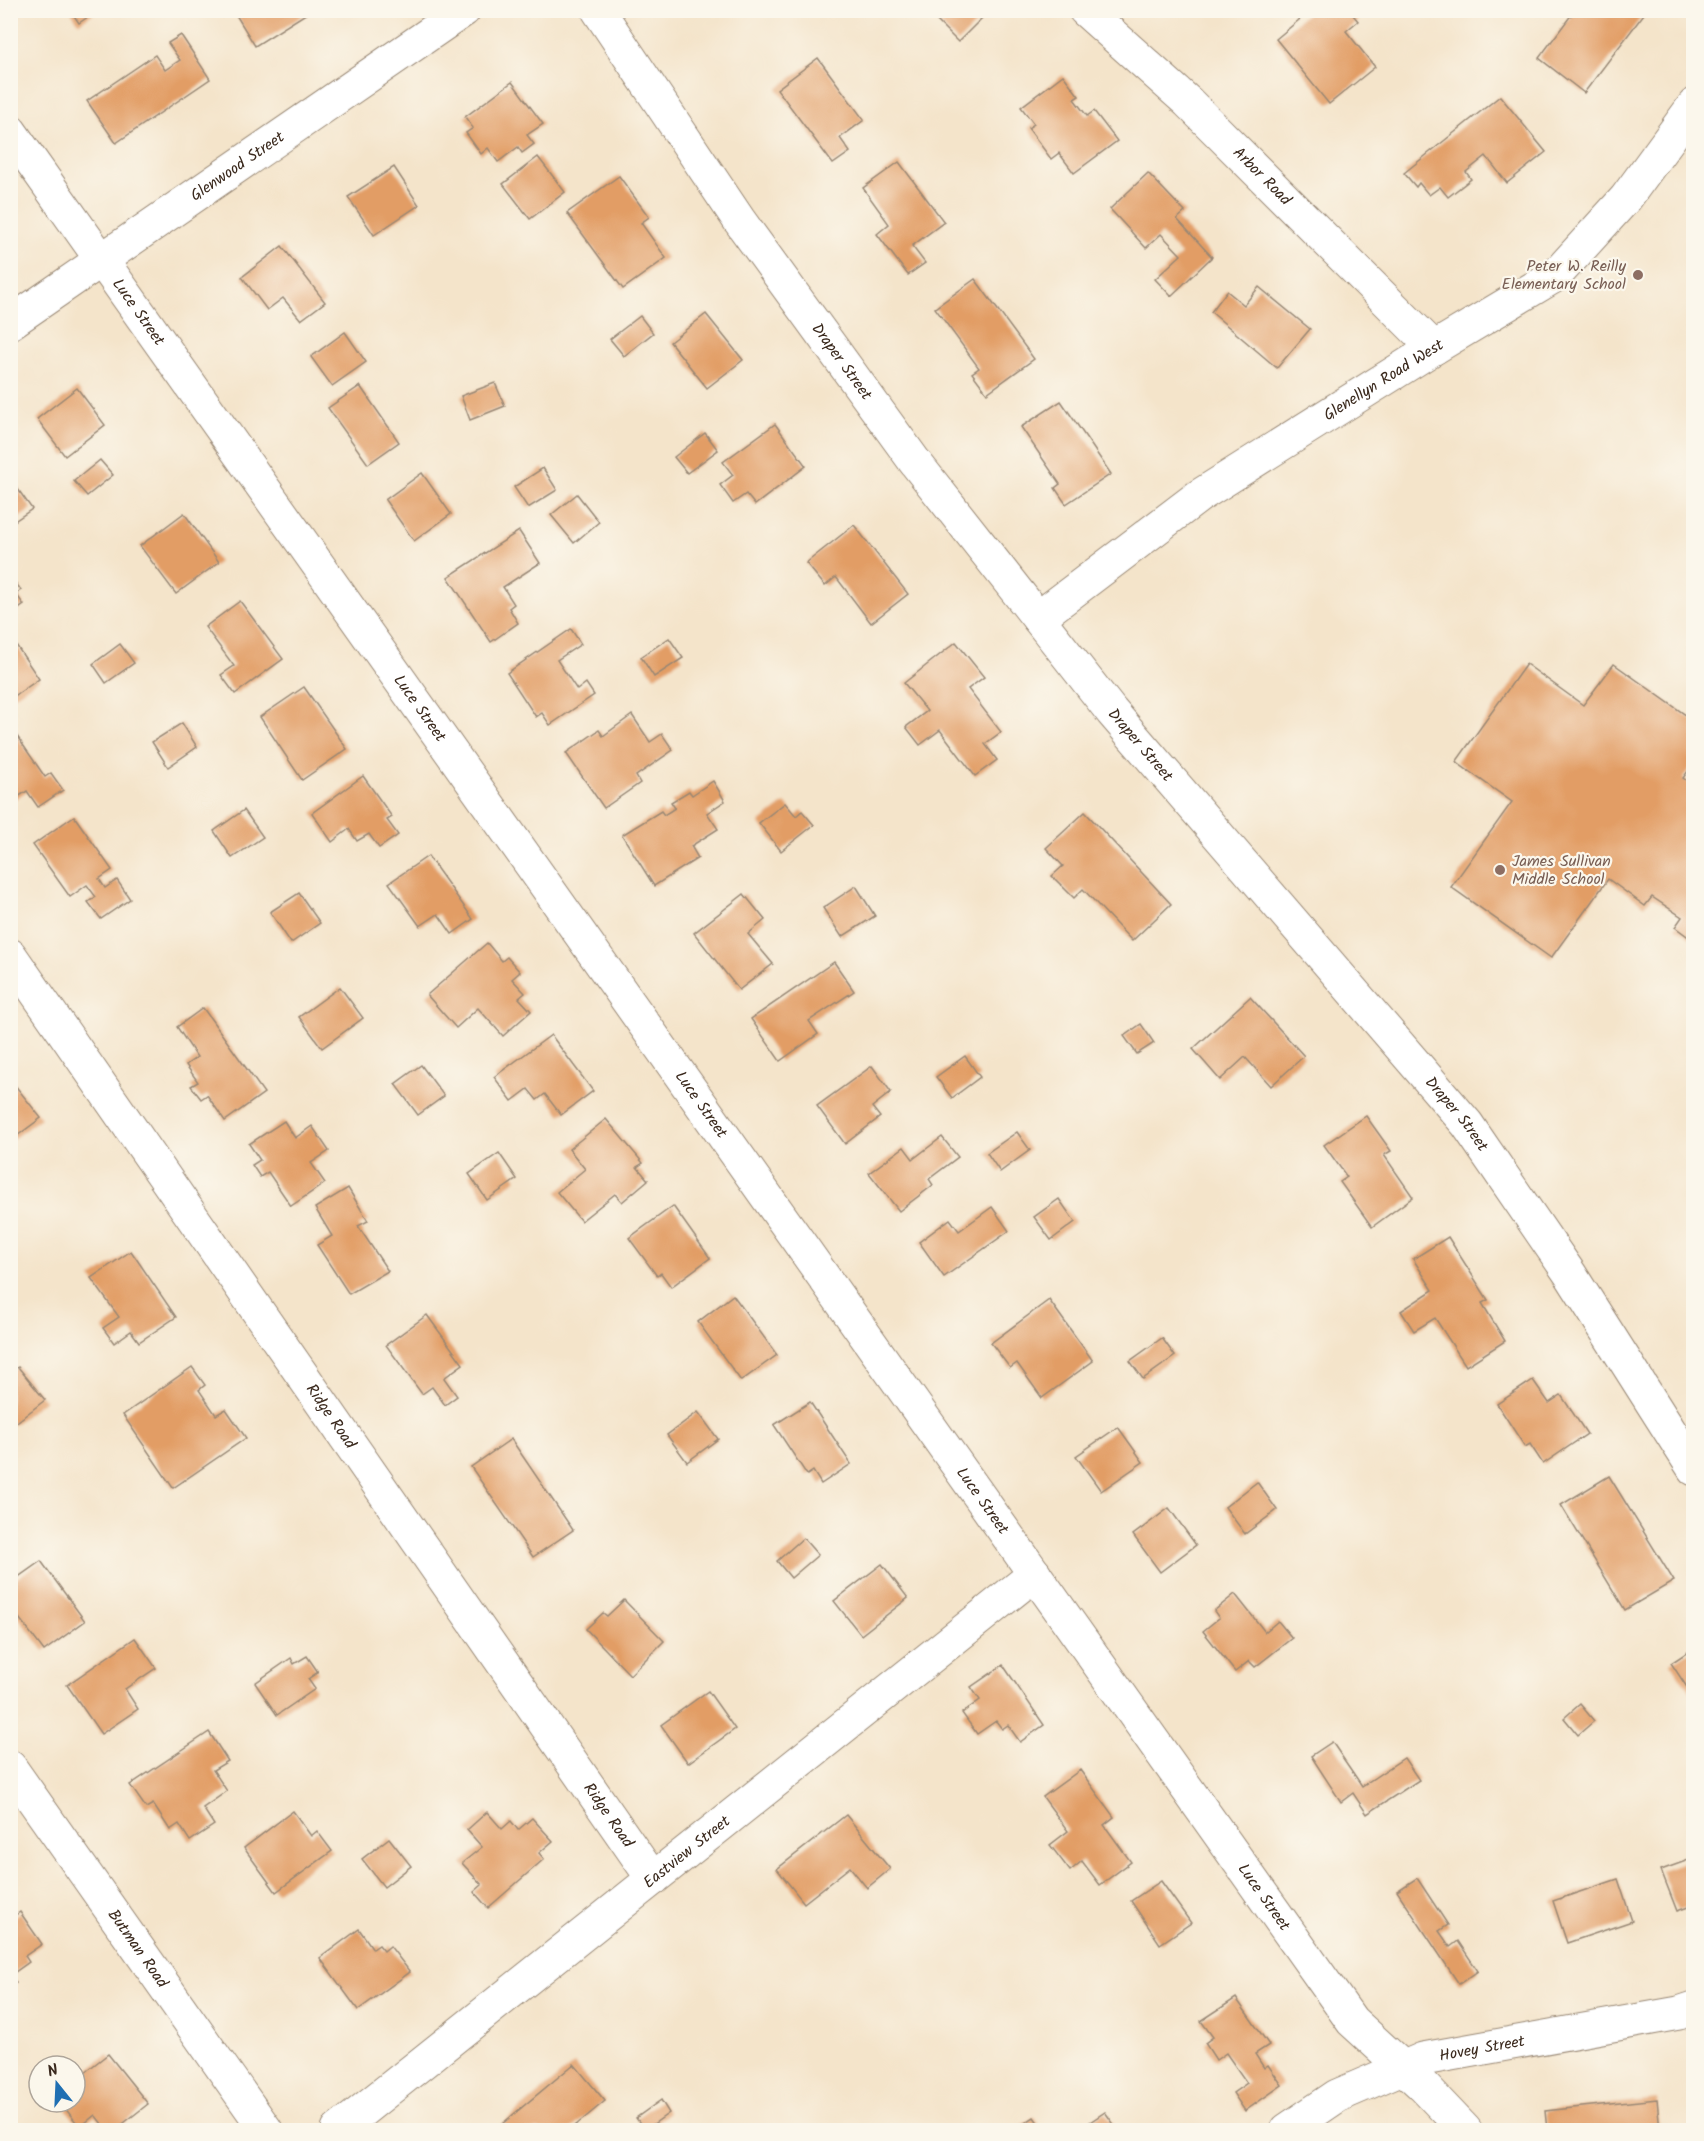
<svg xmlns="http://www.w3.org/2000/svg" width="1704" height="2141" viewBox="0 0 1704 2141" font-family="Kalam,sans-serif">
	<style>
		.building { fill: #e29d65 }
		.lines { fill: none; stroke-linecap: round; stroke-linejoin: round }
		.minor-casing { stroke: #988774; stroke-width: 35 }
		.minor { stroke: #fff; stroke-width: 33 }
		.education-dot { fill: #8d6e63; stroke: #fbf7ec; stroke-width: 2 }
		.labels { text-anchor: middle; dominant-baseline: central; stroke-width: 4.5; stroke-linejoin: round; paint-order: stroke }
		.street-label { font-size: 16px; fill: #3b2a1e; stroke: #fbf7ec }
		.education-label { font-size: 16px; fill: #785e54; stroke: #fbf7ec; text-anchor: end }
	</style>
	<rect width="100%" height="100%" fill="#fbf7ec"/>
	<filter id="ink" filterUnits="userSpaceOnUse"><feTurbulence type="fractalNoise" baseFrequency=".0167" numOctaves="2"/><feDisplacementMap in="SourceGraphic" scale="12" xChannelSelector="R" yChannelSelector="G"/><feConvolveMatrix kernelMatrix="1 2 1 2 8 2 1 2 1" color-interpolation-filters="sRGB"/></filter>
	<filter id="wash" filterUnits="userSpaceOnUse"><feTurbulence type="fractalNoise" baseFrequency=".008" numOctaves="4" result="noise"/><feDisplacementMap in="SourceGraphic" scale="24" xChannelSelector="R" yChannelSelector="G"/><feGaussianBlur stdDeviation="1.35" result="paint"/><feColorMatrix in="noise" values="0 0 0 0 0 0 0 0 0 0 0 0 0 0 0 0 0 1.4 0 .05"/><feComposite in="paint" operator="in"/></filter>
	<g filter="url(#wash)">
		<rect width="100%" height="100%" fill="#f4e4ca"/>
		<g id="blocks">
			<g class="building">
				<polygon points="70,10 98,10 79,23"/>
				<polygon points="233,10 312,10 255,46"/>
				<polygon points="926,10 990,10 958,42"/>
				<polygon points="1311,10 1327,10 1330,14 1334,10 1349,10 1358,21 1346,31 1375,67 1329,104 1276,39"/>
				<polygon points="1575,10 1647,10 1584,93 1539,58"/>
				<polygon points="181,35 210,79 116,143 87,101 155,55 165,70 180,60 168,43"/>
				<polygon points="818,58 864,120 840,138 850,152 833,164 777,89"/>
				<polygon points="1063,75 1079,96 1074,99 1087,116 1094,111 1117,141 1074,173 1059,153 1051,159 1028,128 1034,124 1021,107"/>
				<polygon points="512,82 543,124 527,135 534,144 522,153 518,147 498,162 488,148 481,154 466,133 473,128 465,117"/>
				<polygon points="1500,96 1546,152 1507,183 1486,156 1466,172 1471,179 1448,197 1440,187 1429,195 1419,183 1416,187 1404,173"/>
				<polygon points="538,157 565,192 530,219 503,184"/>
				<polygon points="899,162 944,222 912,246 925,263 908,275 877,234 889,224 863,188"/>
				<polygon points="394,167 419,205 374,235 348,197"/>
				<polygon points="1148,173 1185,212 1177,219 1212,257 1171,296 1155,279 1181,255 1161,234 1146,248 1110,209"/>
				<polygon points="619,176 649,217 641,223 666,258 623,289 567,213"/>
				<polygon points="282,246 325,302 301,320 283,298 267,310 242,277"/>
				<polygon points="975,279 1034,359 987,393 972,373 979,368 935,308"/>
				<polygon points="1259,287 1310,329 1277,368 1211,312 1227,291 1244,305"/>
				<polygon points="706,314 743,360 707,388 670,342"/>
				<polygon points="640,316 653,333 624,356 610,339"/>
				<polygon points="345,332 366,362 332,386 311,357"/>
				<polygon points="495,383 505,406 470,420 461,396"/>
				<polygon points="360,386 399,442 368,464 328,408"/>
				<polygon points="77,388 105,425 65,456 37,419"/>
				<polygon points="1061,401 1111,474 1066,504 1055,488 1060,484 1021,427"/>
				<polygon points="775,424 806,466 755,505 746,494 733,503 720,485 733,475 723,462"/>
				<polygon points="705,433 718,450 687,473 674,457"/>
				<polygon points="100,460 113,475 87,496 74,481"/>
				<polygon points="543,468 557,490 528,508 514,487"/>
				<polygon points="422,473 451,514 414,541 385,500"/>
				<polygon points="10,478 32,509 10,524"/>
				<polygon points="577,494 599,522 574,543 551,515"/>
				<polygon points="184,513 219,562 176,594 140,546"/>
				<polygon points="854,525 908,594 871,623 836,577 825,586 806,563"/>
				<polygon points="519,531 540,563 503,587 514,604 509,608 518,623 491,642 448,577"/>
				<polygon points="10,576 21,590 16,594 24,605 10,615"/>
				<polygon points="240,601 283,659 235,694 221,675 234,666 205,627"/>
				<polygon points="571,629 581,644 557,660 577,690 586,683 594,695 550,725 542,713 536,717 507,673"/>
				<polygon points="669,638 683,658 654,677 641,657"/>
				<polygon points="956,642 984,677 968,689 1001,732 985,744 997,760 975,776 940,730 920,745 906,727 927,711 904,683"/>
				<polygon points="120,644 134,663 106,683 93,664"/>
				<polygon points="16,645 39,679 10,699 10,649"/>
				<polygon points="1526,664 1583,705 1614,664 1694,721 1694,763 1683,778 1694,786 1694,941 1675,927 1682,917 1652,897 1645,906 1608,879 1551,958 1451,887 1512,802 1456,762"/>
				<polygon points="304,687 347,749 302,780 260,717"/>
				<polygon points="632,715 650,742 662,734 673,750 636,776 640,783 604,808 566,753 599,730 603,736"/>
				<polygon points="182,723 197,747 168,767 152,742"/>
				<polygon points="10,726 45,777 51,773 63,790 38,807 27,791 10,802"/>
				<polygon points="363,776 392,817 387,820 398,835 379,848 369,834 357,841 349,829 332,842 312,813"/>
				<polygon points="713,781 725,801 707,813 718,829 691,846 698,858 654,886 622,835 661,811 664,815 675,808 671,802 689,791 692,795"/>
				<polygon points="785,803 796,816 802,811 814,825 781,851 759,823"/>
				<polygon points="244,810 263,837 232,858 214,831"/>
				<polygon points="1085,812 1171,904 1132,941 1083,889 1074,898 1052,876 1063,866 1046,848"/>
				<polygon points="74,816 112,870 99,879 105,888 117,880 130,899 101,919 88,902 96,897 87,885 70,897 33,845"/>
				<polygon points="428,856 473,919 452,934 438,914 420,926 389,883"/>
				<polygon points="856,886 875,916 842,937 823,908"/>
				<polygon points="299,893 320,923 291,943 270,912"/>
				<polygon points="744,894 765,920 748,934 773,964 739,990 694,933"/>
				<polygon points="487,943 502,961 507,957 520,972 512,979 525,993 519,998 531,1011 503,1036 478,1008 456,1028 427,995"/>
				<polygon points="834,962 854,991 809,1021 818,1034 780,1061 751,1019"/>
				<polygon points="340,987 363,1018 322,1048 299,1017"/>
				<polygon points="1250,997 1304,1056 1271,1086 1245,1057 1220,1080 1193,1049"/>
				<polygon points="203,1008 264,1093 225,1121 207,1095 201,1099 191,1086 198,1082 186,1065 197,1057 177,1027"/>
				<polygon points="1141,1024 1154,1043 1137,1054 1124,1036"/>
				<polygon points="551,1035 593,1091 561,1115 545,1094 537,1100 528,1089 512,1101 494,1077"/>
				<polygon points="965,1056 980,1077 952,1098 936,1077"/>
				<polygon points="421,1065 444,1096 418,1115 395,1084"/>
				<polygon points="872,1066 891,1092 872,1107 880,1117 845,1144 817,1106"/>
				<polygon points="10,1079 41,1118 10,1141"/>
				<polygon points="1366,1116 1391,1151 1384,1155 1413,1197 1372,1227 1340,1182 1347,1177 1324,1145"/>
				<polygon points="606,1119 643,1163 637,1167 648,1180 622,1202 615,1194 581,1221 557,1192 585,1169 569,1149"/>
				<polygon points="284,1121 295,1138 312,1126 329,1151 311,1163 325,1183 291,1206 268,1172 260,1177 252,1165 260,1160 249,1144"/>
				<polygon points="1017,1132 1030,1150 1000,1172 987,1153"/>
				<polygon points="942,1137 958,1157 929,1179 933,1185 899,1211 869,1173 904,1147 913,1159"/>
				<polygon points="499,1153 517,1179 487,1200 469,1174"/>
				<polygon points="348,1188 368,1221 358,1226 388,1271 349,1294 317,1245 332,1236 315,1208"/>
				<polygon points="1059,1199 1075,1222 1051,1240 1034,1217"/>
				<polygon points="673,1206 710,1258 671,1287 661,1273 657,1276 629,1238"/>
				<polygon points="992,1207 1009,1231 944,1277 919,1242 950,1219 959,1231"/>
				<polygon points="1448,1237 1488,1300 1482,1303 1505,1341 1466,1366 1435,1318 1414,1331 1401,1311 1433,1290 1413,1259"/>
				<polygon points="131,1251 176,1317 139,1342 131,1331 114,1343 103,1328 119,1317 91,1278"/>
				<polygon points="733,1295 777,1355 741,1381 698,1322"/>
				<polygon points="1049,1300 1093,1361 1042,1398 1017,1363 1010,1368 991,1343"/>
				<polygon points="427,1315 463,1364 444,1378 457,1396 445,1405 432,1387 422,1394 386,1345"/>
				<polygon points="1162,1338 1175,1356 1143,1379 1130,1361"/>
				<polygon points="18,1367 45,1400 13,1425 10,1421 10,1373"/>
				<polygon points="192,1367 205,1385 199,1390 216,1415 226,1409 246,1438 173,1488 123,1415"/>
				<polygon points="1533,1380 1549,1403 1561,1395 1587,1434 1543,1464 1530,1444 1525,1447 1497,1404"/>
				<polygon points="810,1402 851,1464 821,1484 813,1471 807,1475 774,1425"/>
				<polygon points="698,1412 718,1439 687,1462 667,1435"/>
				<polygon points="1118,1427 1143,1462 1101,1491 1076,1456"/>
				<polygon points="511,1439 573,1530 533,1557 471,1467"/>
				<polygon points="1609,1476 1674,1581 1625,1610 1561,1505"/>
				<polygon points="1257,1482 1277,1510 1245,1534 1225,1507"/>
				<polygon points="1169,1508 1196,1545 1160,1572 1133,1535"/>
				<polygon points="803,1538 818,1555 791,1578 777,1561"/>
				<polygon points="41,1561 85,1621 44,1651 10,1606 10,1583"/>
				<polygon points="882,1564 908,1598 861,1635 834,1601"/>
				<polygon points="1235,1594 1265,1632 1278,1621 1292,1638 1255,1667 1249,1661 1235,1672 1203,1631 1219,1618 1214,1611"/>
				<polygon points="624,1600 664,1641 630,1675 586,1629 603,1613 607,1616"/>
				<polygon points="135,1638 156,1668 125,1689 138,1709 101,1734 67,1685"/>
				<polygon points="1694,1648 1694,1698 1671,1663"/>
				<polygon points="307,1656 318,1672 308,1679 315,1689 277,1715 255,1683 291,1658 294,1664"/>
				<polygon points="1003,1665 1044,1725 1020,1742 1008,1725 1002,1729 996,1721 977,1734 962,1713 980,1700 971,1687"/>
				<polygon points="708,1691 735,1729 688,1763 661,1725"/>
				<polygon points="1580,1704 1594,1721 1578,1735 1564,1718"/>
				<polygon points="209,1732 228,1761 213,1770 227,1791 203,1808 214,1825 190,1841 179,1824 170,1830 153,1804 146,1808 130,1785"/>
				<polygon points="1332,1742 1362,1786 1404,1758 1419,1780 1367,1814 1353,1793 1341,1802 1311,1756"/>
				<polygon points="1080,1770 1114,1817 1104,1825 1131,1862 1100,1885 1082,1861 1070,1871 1050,1845 1068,1831 1043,1797"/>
				<polygon points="293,1811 311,1836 317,1831 332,1851 276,1892 244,1848"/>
				<polygon points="487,1812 502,1829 511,1821 518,1830 532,1818 553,1841 539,1853 544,1859 488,1908 474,1892 482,1885 462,1863 482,1847 467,1830"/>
				<polygon points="846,1815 890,1869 867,1888 850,1867 804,1903 777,1869"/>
				<polygon points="389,1838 411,1866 384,1887 362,1859"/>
				<polygon points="1694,1858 1694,1905 1677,1911 1661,1870"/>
				<polygon points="1417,1878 1448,1925 1439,1931 1450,1947 1458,1941 1478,1971 1459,1984 1397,1891"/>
				<polygon points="1618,1879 1632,1921 1567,1943 1553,1901"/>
				<polygon points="1161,1881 1191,1923 1160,1944 1131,1901"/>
				<polygon points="20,1912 42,1944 25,1956 29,1962 11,1975 16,1983 10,1987 10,1919"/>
				<polygon points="359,1929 373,1949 379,1945 384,1951 390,1946 410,1972 358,2010 320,1958"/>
				<polygon points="1236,1998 1269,2045 1255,2054 1264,2068 1268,2065 1282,2085 1245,2111 1233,2093 1247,2083 1226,2053 1216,2060 1205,2043 1213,2037 1201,2021"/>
				<polygon points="108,2054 148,2104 115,2130 107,2130 95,2115 80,2127 60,2102 75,2102 75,2080"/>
				<polygon points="574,2064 605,2101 570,2130 498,2130 496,2129"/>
				<polygon points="1657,2099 1660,2130 1547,2130 1545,2111"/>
				<polygon points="661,2100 669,2113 645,2130 636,2118"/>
				<polygon points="1105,2112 1118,2130 1078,2130"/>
				<polygon points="1034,2117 1043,2130 1014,2130"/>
			</g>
		</g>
	</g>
	<g filter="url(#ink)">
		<use href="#blocks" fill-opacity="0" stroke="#988774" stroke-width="1.5"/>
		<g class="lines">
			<g class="minor-casing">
				<g id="minor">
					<path id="s1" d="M598,10L739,220L915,462L1112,712L1467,1124L1570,1274L1694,1469"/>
					<path id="s2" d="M1085,10L1188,102L1434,348"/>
					<path id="s3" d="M10,131L1352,2021L1422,2085L1465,2130"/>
					<path id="s4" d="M10,323L464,10"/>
					<path id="s5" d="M1038,618L1199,496L1434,348L1556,275L1626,198L1694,105"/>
					<path id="s6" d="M10,955L653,1879"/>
					<path id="s7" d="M10,1767L266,2130"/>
					<path id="s8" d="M338,2130L1035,1574"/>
					<path id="s9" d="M1287,2130L1337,2096L1423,2059L1679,2013L1694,2008"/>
				</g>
			</g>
			<use href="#minor" class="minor"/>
		</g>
	</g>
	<g class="education-dot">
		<circle cx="1638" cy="275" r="6"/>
		<circle cx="1500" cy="870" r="6"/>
	</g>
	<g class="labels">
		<g class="street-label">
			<text stroke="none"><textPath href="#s4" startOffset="276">Glenwood Street</textPath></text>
			<text stroke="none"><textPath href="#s2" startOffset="243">Arbor Road</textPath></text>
			<text stroke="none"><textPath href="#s3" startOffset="222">Luce Street</textPath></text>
			<text stroke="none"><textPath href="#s1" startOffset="428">Draper Street</textPath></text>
			<text stroke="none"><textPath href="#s5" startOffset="420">Glenellyn Road West</textPath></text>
			<text stroke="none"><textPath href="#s3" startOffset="708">Luce Street</textPath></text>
			<text stroke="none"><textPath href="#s1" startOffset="914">Draper Street</textPath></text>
			<text stroke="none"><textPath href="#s3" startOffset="1194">Luce Street</textPath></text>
			<text stroke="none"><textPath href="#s1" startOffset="1400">Draper Street</textPath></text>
			<text stroke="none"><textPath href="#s6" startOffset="562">Ridge Road</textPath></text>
			<text stroke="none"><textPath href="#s3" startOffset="1680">Luce Street</textPath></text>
			<text stroke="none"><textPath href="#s6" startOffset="1048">Ridge Road</textPath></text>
			<text stroke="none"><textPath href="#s8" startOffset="446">Eastview Street</textPath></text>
			<text stroke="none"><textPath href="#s3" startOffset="2166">Luce Street</textPath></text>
			<text stroke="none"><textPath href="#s7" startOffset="222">Butman Road</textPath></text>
			<text stroke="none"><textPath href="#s9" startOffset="214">Hovey Street</textPath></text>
		</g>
		<g class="education-label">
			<text x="1626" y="266">Peter W. Reilly<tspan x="1626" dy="18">Elementary School</tspan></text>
			<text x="1512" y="861" text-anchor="start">James Sullivan<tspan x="1512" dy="18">Middle School</tspan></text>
		</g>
	</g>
	<rect width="1704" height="2141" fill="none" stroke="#fbf7ec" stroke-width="36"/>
	<g transform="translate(57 2084) rotate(342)"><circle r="28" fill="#fbf7ec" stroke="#aea59a" stroke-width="1.5"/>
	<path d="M0-4.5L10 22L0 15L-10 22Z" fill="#1f6fb2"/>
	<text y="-9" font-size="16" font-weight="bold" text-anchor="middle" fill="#3b2a1e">N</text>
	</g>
</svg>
